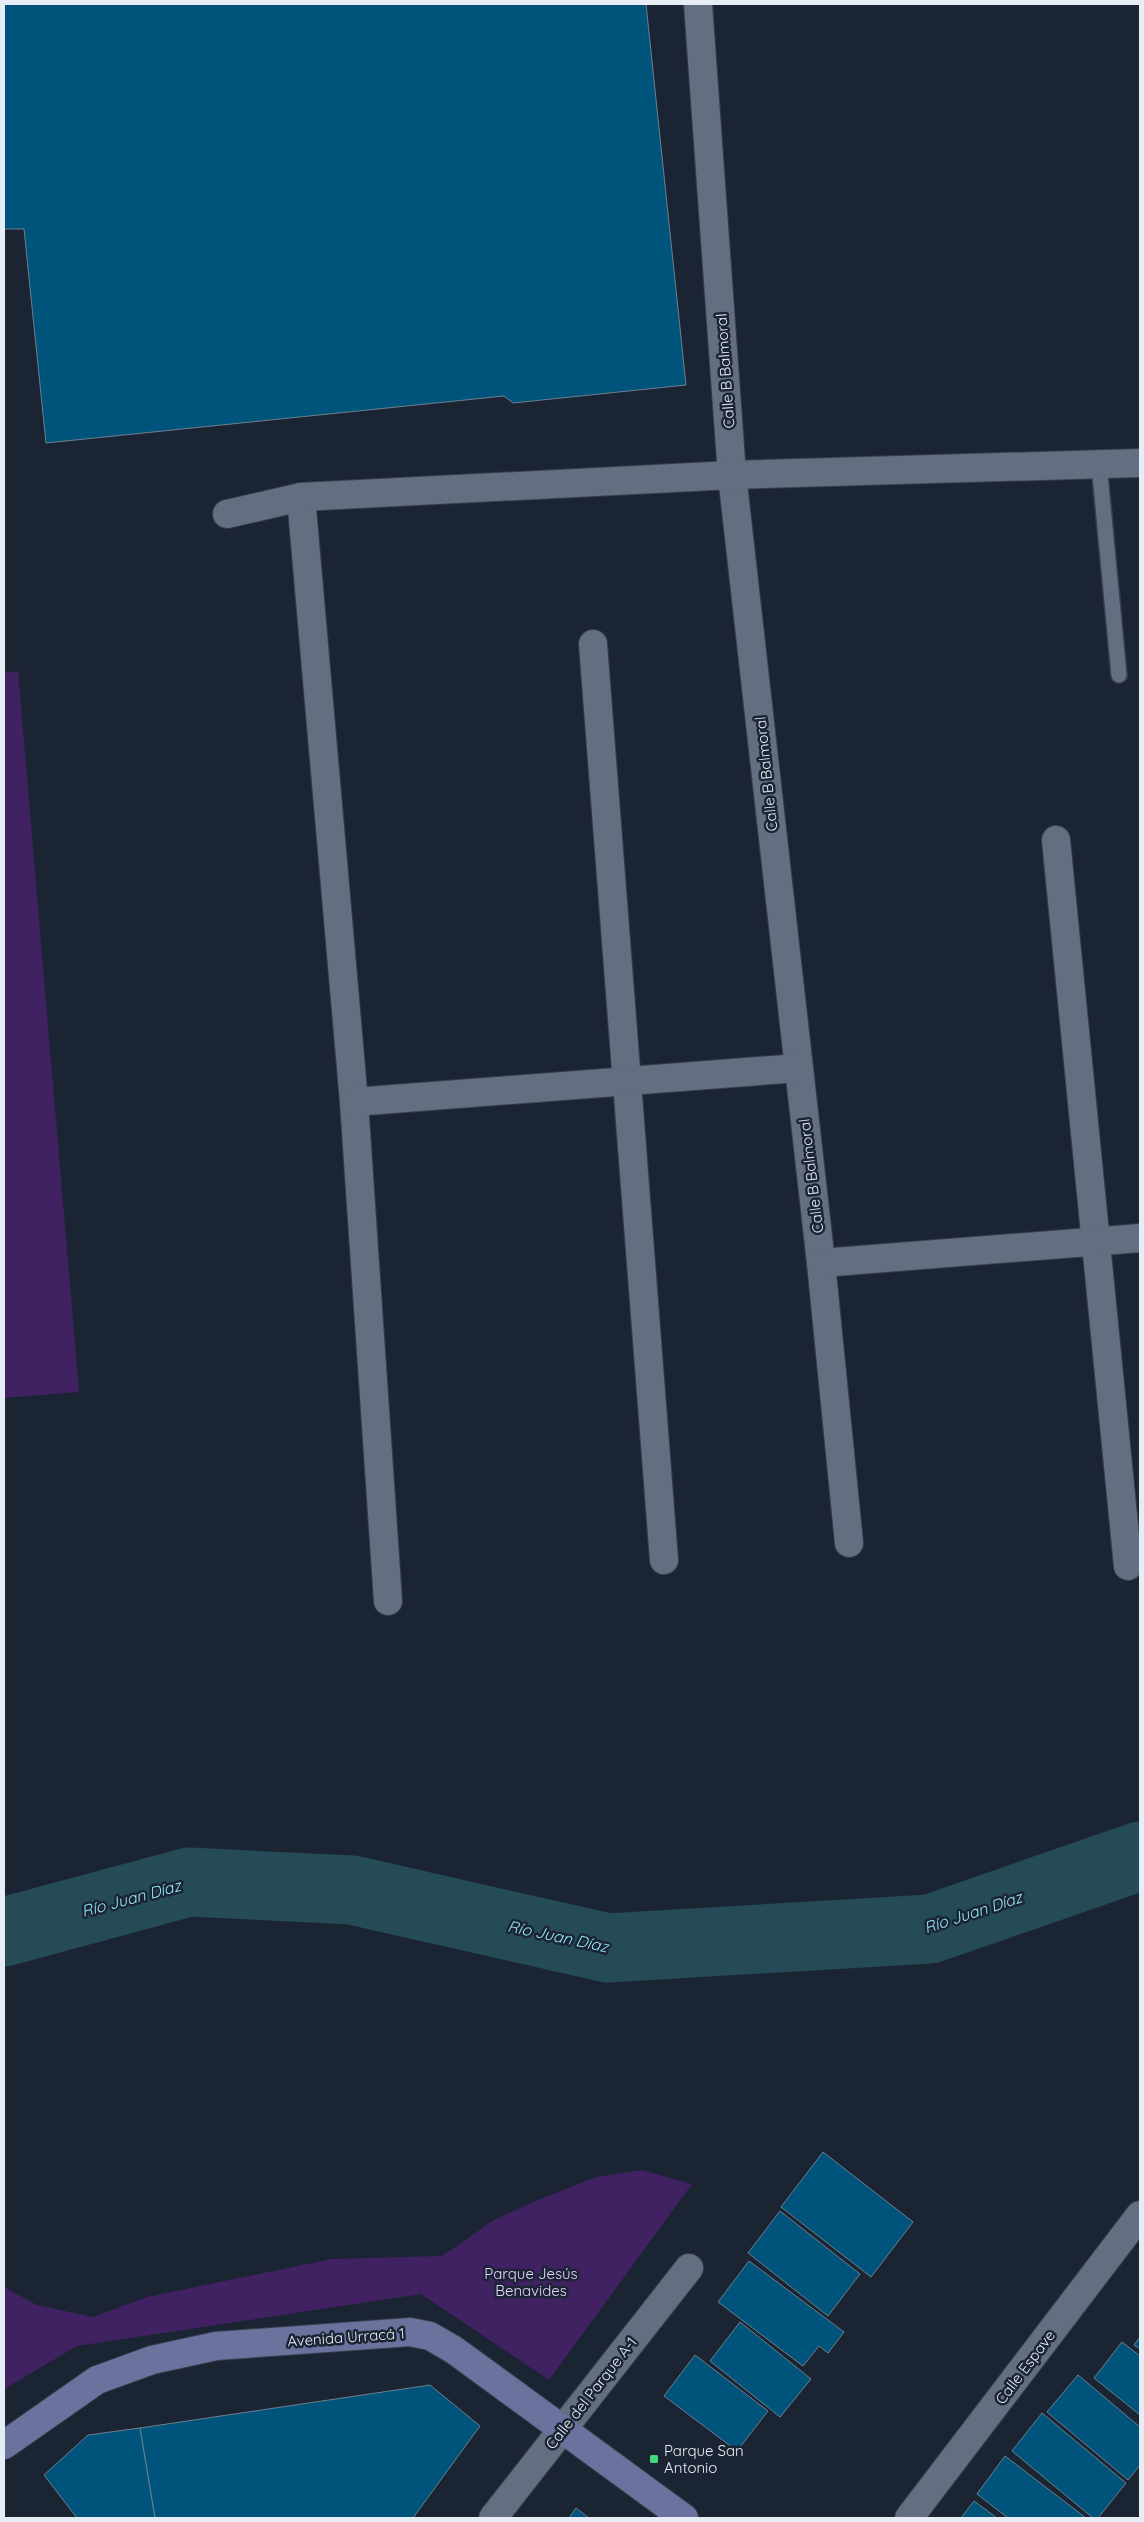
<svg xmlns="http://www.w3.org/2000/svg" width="1144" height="2522" viewBox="0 0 1144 2522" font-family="Quicksand,sans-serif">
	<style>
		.green { fill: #402262 }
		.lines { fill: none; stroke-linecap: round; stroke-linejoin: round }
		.river { stroke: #244b56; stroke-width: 69 }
		.building { fill: #00537a; stroke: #6c808e }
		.lane-casing { stroke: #383e4b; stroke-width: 18 }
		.street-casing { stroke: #383e4b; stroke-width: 30 }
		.secondary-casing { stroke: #383e4b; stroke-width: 30 }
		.lane { stroke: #636e80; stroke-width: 15 }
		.street { stroke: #636e80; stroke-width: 28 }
		.secondary { stroke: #6a729d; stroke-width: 28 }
		.poi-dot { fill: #41d77c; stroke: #1b2433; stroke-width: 2 }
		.labels { text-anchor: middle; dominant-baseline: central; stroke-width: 5; stroke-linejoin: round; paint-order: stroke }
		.street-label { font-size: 15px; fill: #e7edf7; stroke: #1b2433 }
		.park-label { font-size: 15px; fill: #e3d3fd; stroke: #1b2433 }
		.poi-label { font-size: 15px; fill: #e7edf7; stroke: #1b2433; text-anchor: start }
		.water-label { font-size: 16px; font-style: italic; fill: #90e6fd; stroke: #1b2433 }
	</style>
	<rect width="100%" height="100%" fill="#1b2433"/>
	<g class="green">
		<polygon points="18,671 79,1392 4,1398 4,673"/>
		<polygon points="642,2170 692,2184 549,2380 421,2294 77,2346 4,2389 4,2287 37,2305 93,2317 147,2297 332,2259 442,2256 494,2220 533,2202 596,2177"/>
	</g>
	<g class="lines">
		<polyline class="river" points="4,1932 189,1882 352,1890 608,1948 930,1929 1140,1856"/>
	</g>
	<g class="building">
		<polygon points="4,4 646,4 686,385 513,403 504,396 46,443 24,229 4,229"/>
		<polygon points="823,2152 913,2222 871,2277 781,2207"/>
		<polygon points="780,2211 860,2274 828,2316 748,2253"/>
		<polygon points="749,2261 844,2332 828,2353 819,2346 803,2366 718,2302"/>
		<polygon points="740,2322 811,2379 780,2417 710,2361"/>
		<polygon points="1140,2337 1140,2349 1134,2345"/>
		<polygon points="1122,2342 1140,2356 1140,2415 1094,2378"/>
		<polygon points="695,2355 768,2411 737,2451 664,2396"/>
		<polygon points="1078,2375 1140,2427 1140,2465 1128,2480 1047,2412"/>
		<polygon points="430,2385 480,2426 413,2518 155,2518 140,2428"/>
		<polygon points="1042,2413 1126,2483 1098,2518 1093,2518 1012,2451"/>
		<polygon points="140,2428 155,2518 77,2518 44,2475 88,2435"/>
		<polygon points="1005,2456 1086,2518 1008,2518 977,2494"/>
		<polygon points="974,2501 997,2518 961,2518"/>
		<polygon points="576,2508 589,2518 569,2518"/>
	</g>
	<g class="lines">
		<g class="lane-casing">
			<polyline id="lane" points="1099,464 1119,675"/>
		</g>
		<g class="street-casing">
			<g id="street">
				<polyline points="698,4 732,475 821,1263 849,1543"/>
				<polyline points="301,497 354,1102 388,1601"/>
				<polyline points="227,514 301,497 732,475 1140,463"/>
				<polyline points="593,644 664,1560"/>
				<polyline points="1056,840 1128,1566"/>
				<polyline points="354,1102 798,1068"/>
				<polyline points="821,1263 1140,1238"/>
				<polyline points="493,2518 689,2268"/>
				<polyline points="909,2518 1140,2215"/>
			</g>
		</g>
		<g class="secondary-casing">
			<polyline id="secondary" points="4,2445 97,2380 152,2360 216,2346 410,2332 430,2336 454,2350 684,2518"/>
		</g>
		<use href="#lane" class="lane"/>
		<use href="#street" class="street"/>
		<use href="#secondary" class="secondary"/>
	</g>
	<rect class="poi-dot" x="649" y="2454" width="10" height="10" rx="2.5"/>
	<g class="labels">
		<g class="street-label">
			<text transform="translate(725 371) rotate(-94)">Calle B Balmoral</text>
			<text transform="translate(766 774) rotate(-96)">Calle B Balmoral</text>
			<text transform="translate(811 1176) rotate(-97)">Calle B Balmoral</text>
			<text transform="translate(346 2337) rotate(-4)">Avenida Urracá 1</text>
			<text transform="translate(1025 2367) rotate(-53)">Calle Espave</text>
			<text transform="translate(591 2393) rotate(-52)">Calle del Parque A-1</text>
		</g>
		<g class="park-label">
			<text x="531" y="2273">Parque Jesús<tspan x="531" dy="17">Benavides</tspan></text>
		</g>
		<g class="poi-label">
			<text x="664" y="2450">Parque San<tspan x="664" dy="17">Antonio</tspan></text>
		</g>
		<g class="water-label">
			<text transform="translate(131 1898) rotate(-15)">Río Juan Díaz</text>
			<text transform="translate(973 1912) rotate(-18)">Río Juan Díaz</text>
			<text transform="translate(558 1936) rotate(12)">Río Juan Díaz</text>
		</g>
	</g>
	<rect width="1144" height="2522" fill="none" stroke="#e7edf7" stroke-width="10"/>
</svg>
